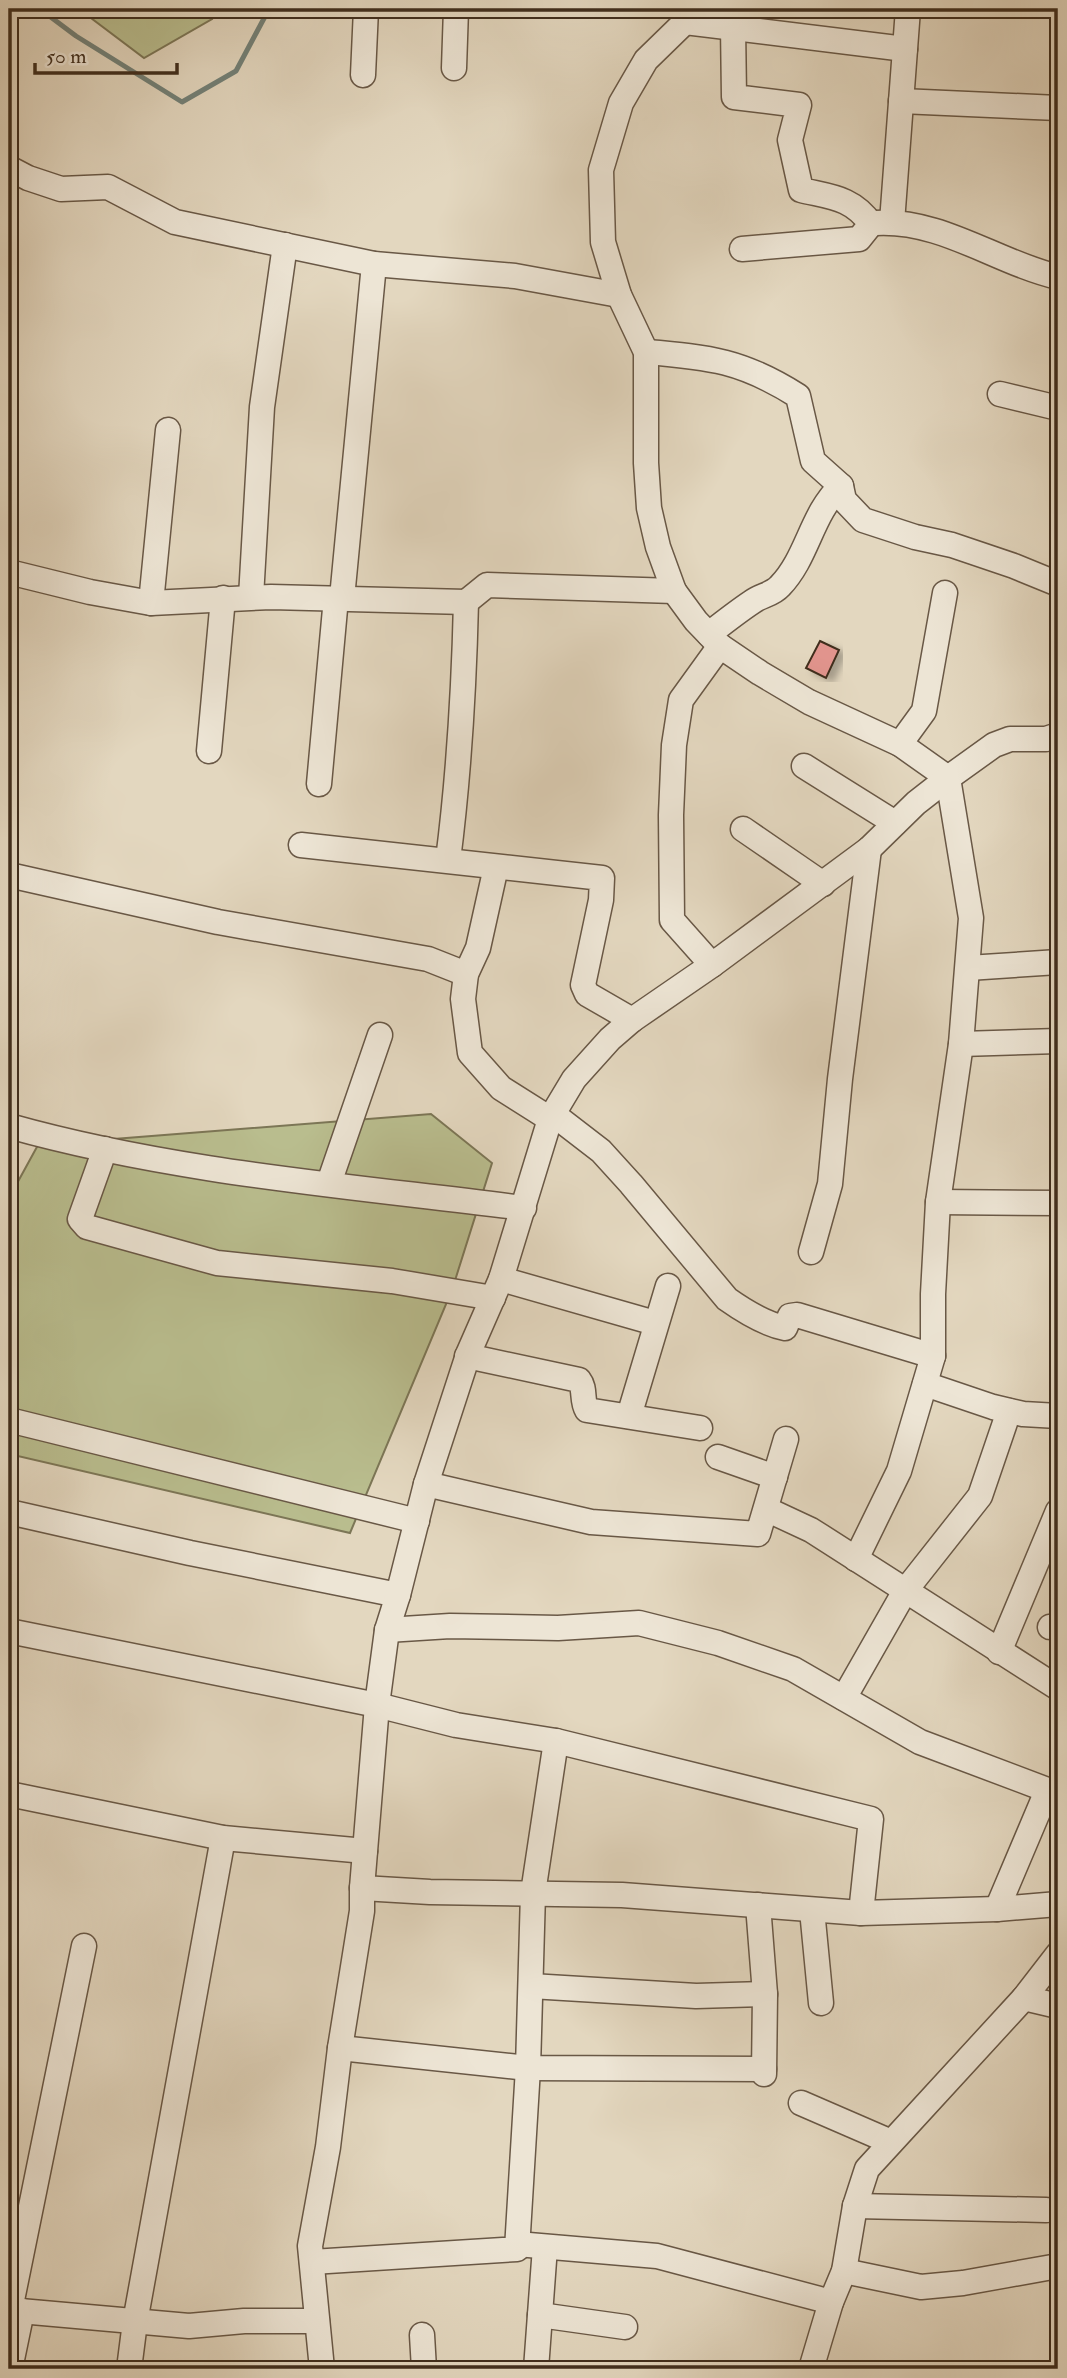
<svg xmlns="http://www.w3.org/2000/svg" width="1067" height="2378" viewBox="0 0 1067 2378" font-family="'IM FELL Double Pica',serif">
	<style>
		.green { fill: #b9bd8e; stroke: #7c7656; stroke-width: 2 }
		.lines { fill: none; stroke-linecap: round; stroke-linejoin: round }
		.stream { stroke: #738178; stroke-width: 5 }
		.building { fill: #e1948d; stroke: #402e1d; stroke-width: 2; filter: url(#shadow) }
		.minor-casing { stroke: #695846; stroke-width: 27 }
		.minor { stroke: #ede5d5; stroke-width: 24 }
	</style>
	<defs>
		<filter id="shadow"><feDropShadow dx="7" dy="4" stdDeviation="3.5" flood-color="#0004"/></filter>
	</defs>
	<rect width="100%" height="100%" fill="#e3d7bf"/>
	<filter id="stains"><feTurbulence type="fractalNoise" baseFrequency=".00286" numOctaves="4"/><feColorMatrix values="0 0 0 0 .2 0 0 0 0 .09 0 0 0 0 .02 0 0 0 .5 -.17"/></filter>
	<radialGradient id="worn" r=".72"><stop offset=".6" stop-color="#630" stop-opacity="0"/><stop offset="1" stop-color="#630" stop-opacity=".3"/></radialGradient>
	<g class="green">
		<polygon points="79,9 208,9 212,19 144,58"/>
		<polygon points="431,1114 492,1163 452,1290 350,1533 9,1454 9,1198 38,1145"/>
	</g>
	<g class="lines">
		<polyline class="stream" points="40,9 76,36 182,102 236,71 269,9"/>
	</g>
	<polygon class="building" points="820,641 839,650 826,678 806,668"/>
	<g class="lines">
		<g class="minor-casing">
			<g id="minor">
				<polyline points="685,9 685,22 646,60 621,103 601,170 603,242 619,295 646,352 646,463 649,508 658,547 674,591 696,621 720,646 760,673 809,702 900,744 948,778 971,918 961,1044 938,1202 933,1294 933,1356 899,1471 856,1559"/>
				<polyline points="685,22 905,49"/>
				<path d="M733,26L734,97L799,105L790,140L801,190C830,197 852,197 871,224L859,239L742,249"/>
				<polyline points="454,68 456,9"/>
				<polyline points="363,75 366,9"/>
				<polyline points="901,101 1058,108"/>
				<polyline points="9,168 28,178 61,189 108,187 175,222 374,264 515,276 619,295"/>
				<polyline points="892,222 908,9"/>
				<path d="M875,223C942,219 995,262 1058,277"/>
				<path d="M646,352C710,357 743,361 798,396L813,461L841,486L844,500L863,520L915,537L952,545L1014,566L1058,584"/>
				<polyline points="1000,394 1058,408"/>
				<polyline points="9,572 90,592 151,603 271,597 466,602 487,585 674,591"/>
				<polyline points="251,597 262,407 285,245"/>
				<polyline points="342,598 374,264"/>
				<polyline points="151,603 168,430"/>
				<path d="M709,634C723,623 737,612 752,602C761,595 772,595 780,586C808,557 811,514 841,486"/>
				<polyline points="900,744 924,711 945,593"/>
				<polyline points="209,751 223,598"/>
				<polyline points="804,766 895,823"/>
				<polyline points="319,784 336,598"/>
				<polyline points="743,829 823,884"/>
				<polyline points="301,845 602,878 601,900 583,985 587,994 632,1020"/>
				<path d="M448,860C459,774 464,688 466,602"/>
				<polyline points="496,867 478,948 466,974 463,999 470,1053 501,1088 550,1119"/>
				<polyline points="9,875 218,922 428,959 466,974"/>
				<polyline points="712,965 672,920 671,815 674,745 681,700 720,646"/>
				<polyline points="968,968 1058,962"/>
				<polyline points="961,1044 1058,1041"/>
				<path d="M553,1114L601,1151L631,1184L727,1299C744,1311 765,1324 785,1328L790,1316L797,1315L933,1356"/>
				<path d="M9,1126C176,1173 352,1186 524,1208"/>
				<polyline points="105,1149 80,1219 87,1227 217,1263 392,1281 493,1298"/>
				<polyline points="329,1183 380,1035"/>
				<polyline points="938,1202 1058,1203"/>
				<polyline points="811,1252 830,1184 840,1079 869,849"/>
				<polyline points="501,1279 655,1323"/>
				<path d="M467,1356L579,1380C586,1389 581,1400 587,1410L700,1428"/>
				<polyline points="925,1384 993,1407 1023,1414 1058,1416"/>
				<polyline points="629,1416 668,1286"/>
				<polyline points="9,1420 417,1521"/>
				<polyline points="718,1457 775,1477"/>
				<polyline points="426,1484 591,1522 758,1534 786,1439"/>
				<polyline points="766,1509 811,1530 1058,1688"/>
				<polyline points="9,1512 190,1553 398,1595"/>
				<polyline points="1050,1627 1058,1626"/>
				<polyline points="387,1630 450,1626 558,1628 639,1623 718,1643 793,1669 920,1742 1058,1794"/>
				<polyline points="9,1631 377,1705 456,1725 556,1741 871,1819 861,1913"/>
				<polyline points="999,1652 1058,1511"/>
				<polyline points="844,1698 905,1591 980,1496 1009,1411"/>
				<polyline points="9,1794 223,1838 365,1851"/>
				<polyline points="362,1888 430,1892 622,1895 861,1913 997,1909 1058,1904"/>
				<polyline points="758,1905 765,1994 764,2074"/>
				<polyline points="997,1909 1047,1791"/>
				<polyline points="812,1910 821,2003"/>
				<polyline points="531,1986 696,1996 765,1994"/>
				<polyline points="1024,1998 1058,2006"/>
				<polyline points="340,2048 528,2068 764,2069"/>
				<polyline points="801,2103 891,2142"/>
				<polyline points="855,2206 1046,2210"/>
				<polyline points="517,2244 657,2256 831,2302"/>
				<polyline points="312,2262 517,2249 528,2068 533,1893 556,1741"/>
				<polyline points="844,2271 921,2287 963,2283 1058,2266"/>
				<polyline points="9,2310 189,2326 244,2321 317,2321"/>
				<polyline points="10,2310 84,1946"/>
				<polyline points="540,2315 625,2327"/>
				<polyline points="422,2335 424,2369"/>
				<polyline points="10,2369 22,2311"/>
				<polyline points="129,2369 135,2322 223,1838"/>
				<polyline points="322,2369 310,2246 328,2147 340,2048 362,1911 362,1888 377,1705 387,1630 398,1595 426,1484 469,1352 501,1279 550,1119 574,1079 610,1039 632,1020 712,965 869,849 916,803 948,778 994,745 1010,739 1046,739 1058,735"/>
				<polyline points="536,2369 545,2247"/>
				<polyline points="811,2369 831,2302 844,2271 855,2206 867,2169 1024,1998 1058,1954"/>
			</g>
		</g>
		<use href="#minor" class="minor"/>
	</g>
	<rect width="1067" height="2378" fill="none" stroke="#e3d7bf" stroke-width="35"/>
	<rect x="10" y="10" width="1046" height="2357" fill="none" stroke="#402e1d" stroke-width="3.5"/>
	<rect x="18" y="18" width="1032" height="2343" fill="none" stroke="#402e1d" stroke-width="2"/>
	<path d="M35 63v10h142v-10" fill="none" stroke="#402e1d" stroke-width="3.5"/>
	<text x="46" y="63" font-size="21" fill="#402e1d" stroke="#ede5d5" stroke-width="5" paint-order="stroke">50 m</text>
	<rect width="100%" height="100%" filter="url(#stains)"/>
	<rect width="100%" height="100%" fill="url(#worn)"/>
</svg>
